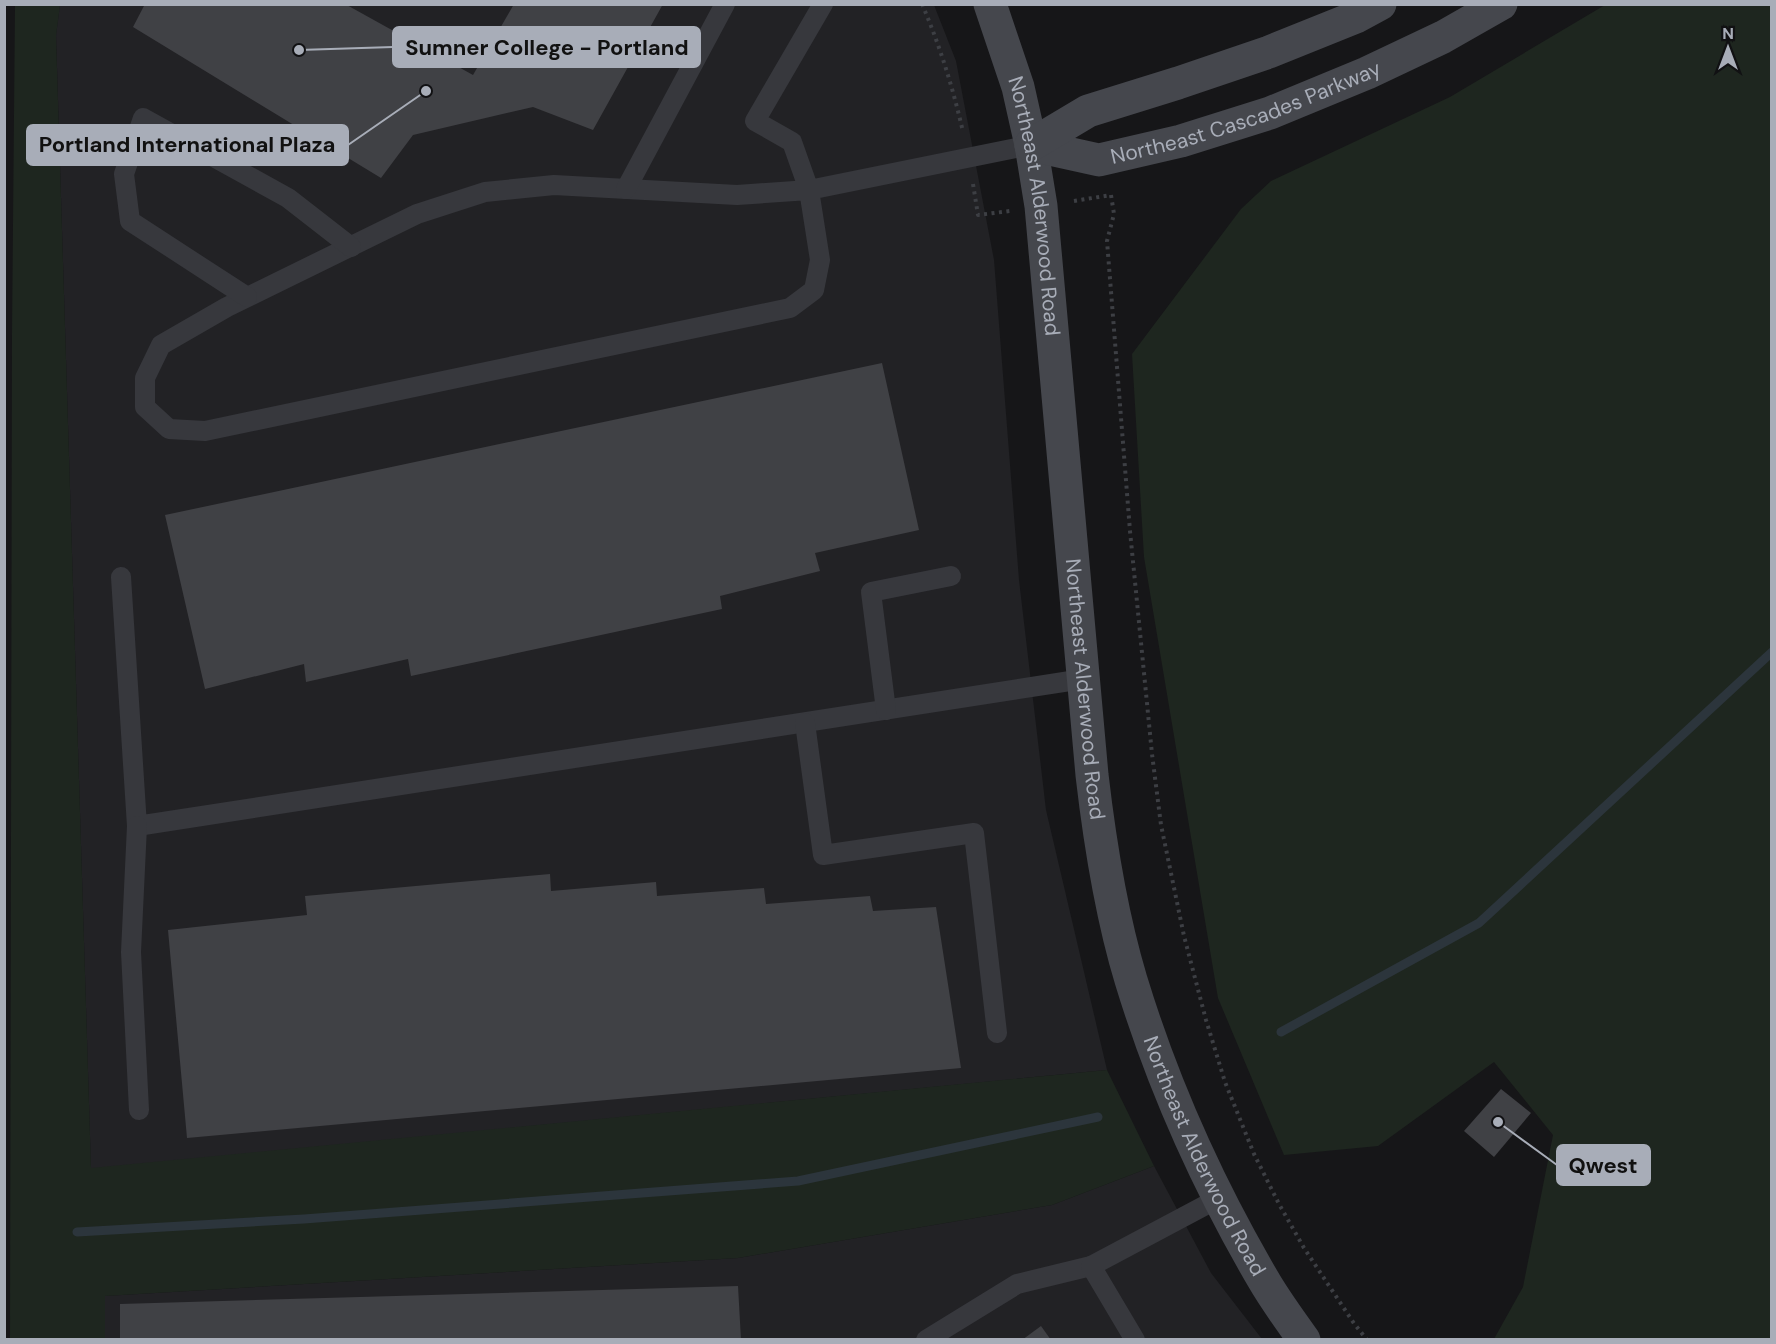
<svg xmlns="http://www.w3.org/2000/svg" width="1776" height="1344" viewBox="0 0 1776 1344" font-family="'DM Sans',sans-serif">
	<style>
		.built { fill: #222225 }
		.green { fill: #1e261f }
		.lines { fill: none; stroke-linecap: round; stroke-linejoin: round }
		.stream { stroke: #2c353c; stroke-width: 9 }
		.building { fill: #404145 }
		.path { stroke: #3d3f44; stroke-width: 4; stroke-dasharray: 3 4.5; stroke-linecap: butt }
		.lane { stroke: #37383d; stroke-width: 20 }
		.secondary { stroke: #45474d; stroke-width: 33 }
		.labels { text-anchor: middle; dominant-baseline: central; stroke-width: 6; stroke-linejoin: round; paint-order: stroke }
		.street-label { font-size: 21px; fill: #a8adb8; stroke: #111113 }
		.leader { fill: none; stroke: #a8adb8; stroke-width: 2 }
		.callout-dot { fill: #a8adb8; stroke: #111113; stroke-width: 2 }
		.callout { fill: #a8adb8; stroke: #a8adb8; stroke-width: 2 }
		.callout-label { font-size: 22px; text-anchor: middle; font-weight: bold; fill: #111 }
	</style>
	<rect width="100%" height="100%" fill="#161618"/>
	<g class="built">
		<polygon points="60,4 934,5 956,61 994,260 1019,580 1046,810 1107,1070 91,1169 56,35"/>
		<polygon points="1154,1166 1211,1273 1262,1339 105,1340 104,1296 738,1258 1052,1205"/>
	</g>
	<g class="green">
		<polygon points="60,5 56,36 91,1168 1107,1070 1154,1166 1052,1205 738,1258 105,1296 105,1339 10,1339 12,333 15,5"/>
		<polygon points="1605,5 1771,5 1771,1339 1494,1339 1523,1287 1553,1135 1494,1062 1378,1146 1284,1155 1218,998 1144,557 1132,354 1241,209 1271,181 1450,97"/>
	</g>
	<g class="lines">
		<g class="stream">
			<polyline points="1281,1032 1479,923 1772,652"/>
			<polyline points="77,1232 304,1219 798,1181 1098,1117"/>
		</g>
	</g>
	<g class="building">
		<polygon points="145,4 345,4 473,75 514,4 663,4 593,130 533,107 413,135 381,178 133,27"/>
		<polygon points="882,363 919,530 815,553 820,571 720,596 722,609 411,676 408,659 306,682 304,664 205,689 165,515"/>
		<polygon points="550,874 551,891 656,882 657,896 764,888 766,904 870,896 873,911 936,907 961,1068 187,1138 168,930 307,915 305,896"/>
		<polygon points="1501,1089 1531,1113 1494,1157 1464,1131"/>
		<polygon points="738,1286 741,1340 120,1340 120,1304"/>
		<polygon points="1041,1326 1051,1340 1022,1340"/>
	</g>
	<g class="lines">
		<g class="path">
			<path d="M922,4C940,46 953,88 963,132"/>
			<polyline points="973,184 978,215 1010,211"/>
			<polyline points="1074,201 1111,195 1114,214 1107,241 1130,531 1152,754 1161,825 1184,936 1206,1020 1225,1082 1254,1154 1279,1204 1304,1248 1353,1322 1367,1340"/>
		</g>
		<g class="lane">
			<polyline points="823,4 755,121 792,142 809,190 820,260 814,290 790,308 205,431 169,429 145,407 145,378 161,345 227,307 417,214 485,192 554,185 737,195 809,190 1031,145"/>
			<polyline points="626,189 725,4"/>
			<polyline points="247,297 130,221 124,174 143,118 288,198 351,247"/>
			<polyline points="121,577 137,826 1083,679"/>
			<polyline points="886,710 871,592 951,576"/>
			<polyline points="805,723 823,855 974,833 997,1033"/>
			<polyline points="137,826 131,952 139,1110"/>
			<polyline points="926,1340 1017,1284 1091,1266"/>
			<polyline points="1135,1340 1091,1266 1219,1198"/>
		</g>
		<g class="secondary">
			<path id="s1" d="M990,4L1018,87L1031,145L1041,206L1092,775C1100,844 1111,914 1131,980C1163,1085 1208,1185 1263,1279C1275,1300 1290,1320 1304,1340"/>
			<path id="s2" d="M1031,145L1099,160L1181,141L1270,113L1367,73L1443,37L1501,4"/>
			<polyline points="1031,145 1088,111 1178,83 1269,52 1356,17 1380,4"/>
		</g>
	</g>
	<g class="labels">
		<g class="street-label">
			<text stroke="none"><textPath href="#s2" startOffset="224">Northeast Cascades Parkway</textPath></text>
			<text stroke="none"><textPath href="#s1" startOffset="208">Northeast Alderwood Road</textPath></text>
			<text stroke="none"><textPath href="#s1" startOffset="694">Northeast Alderwood Road</textPath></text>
			<text stroke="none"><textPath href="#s1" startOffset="1180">Northeast Alderwood Road</textPath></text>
		</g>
	</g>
	<path class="leader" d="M299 50L393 47M426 91L348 145M1498 1122L1557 1165"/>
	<g class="callout-dot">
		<circle cx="299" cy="50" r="6"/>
		<circle cx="426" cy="91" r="6"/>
		<circle cx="1498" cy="1122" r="6"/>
	</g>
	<g class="callout">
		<rect x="393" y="27" width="307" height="40" rx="6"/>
		<rect x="27" y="125" width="321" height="40" rx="6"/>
		<rect x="1557" y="1145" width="93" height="40" rx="6"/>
	</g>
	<g class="callout-label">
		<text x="547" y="55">Sumner College - Portland</text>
		<text x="187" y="152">Portland International Plaza</text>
		<text x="1603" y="1173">Qwest</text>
	</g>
	<rect width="1776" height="1344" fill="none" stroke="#a8adb8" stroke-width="12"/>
	<g transform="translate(1728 48)" stroke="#111113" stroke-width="4.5" paint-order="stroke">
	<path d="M0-4.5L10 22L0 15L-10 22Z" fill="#a8adb8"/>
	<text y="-9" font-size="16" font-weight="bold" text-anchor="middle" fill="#a8adb8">N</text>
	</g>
</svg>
